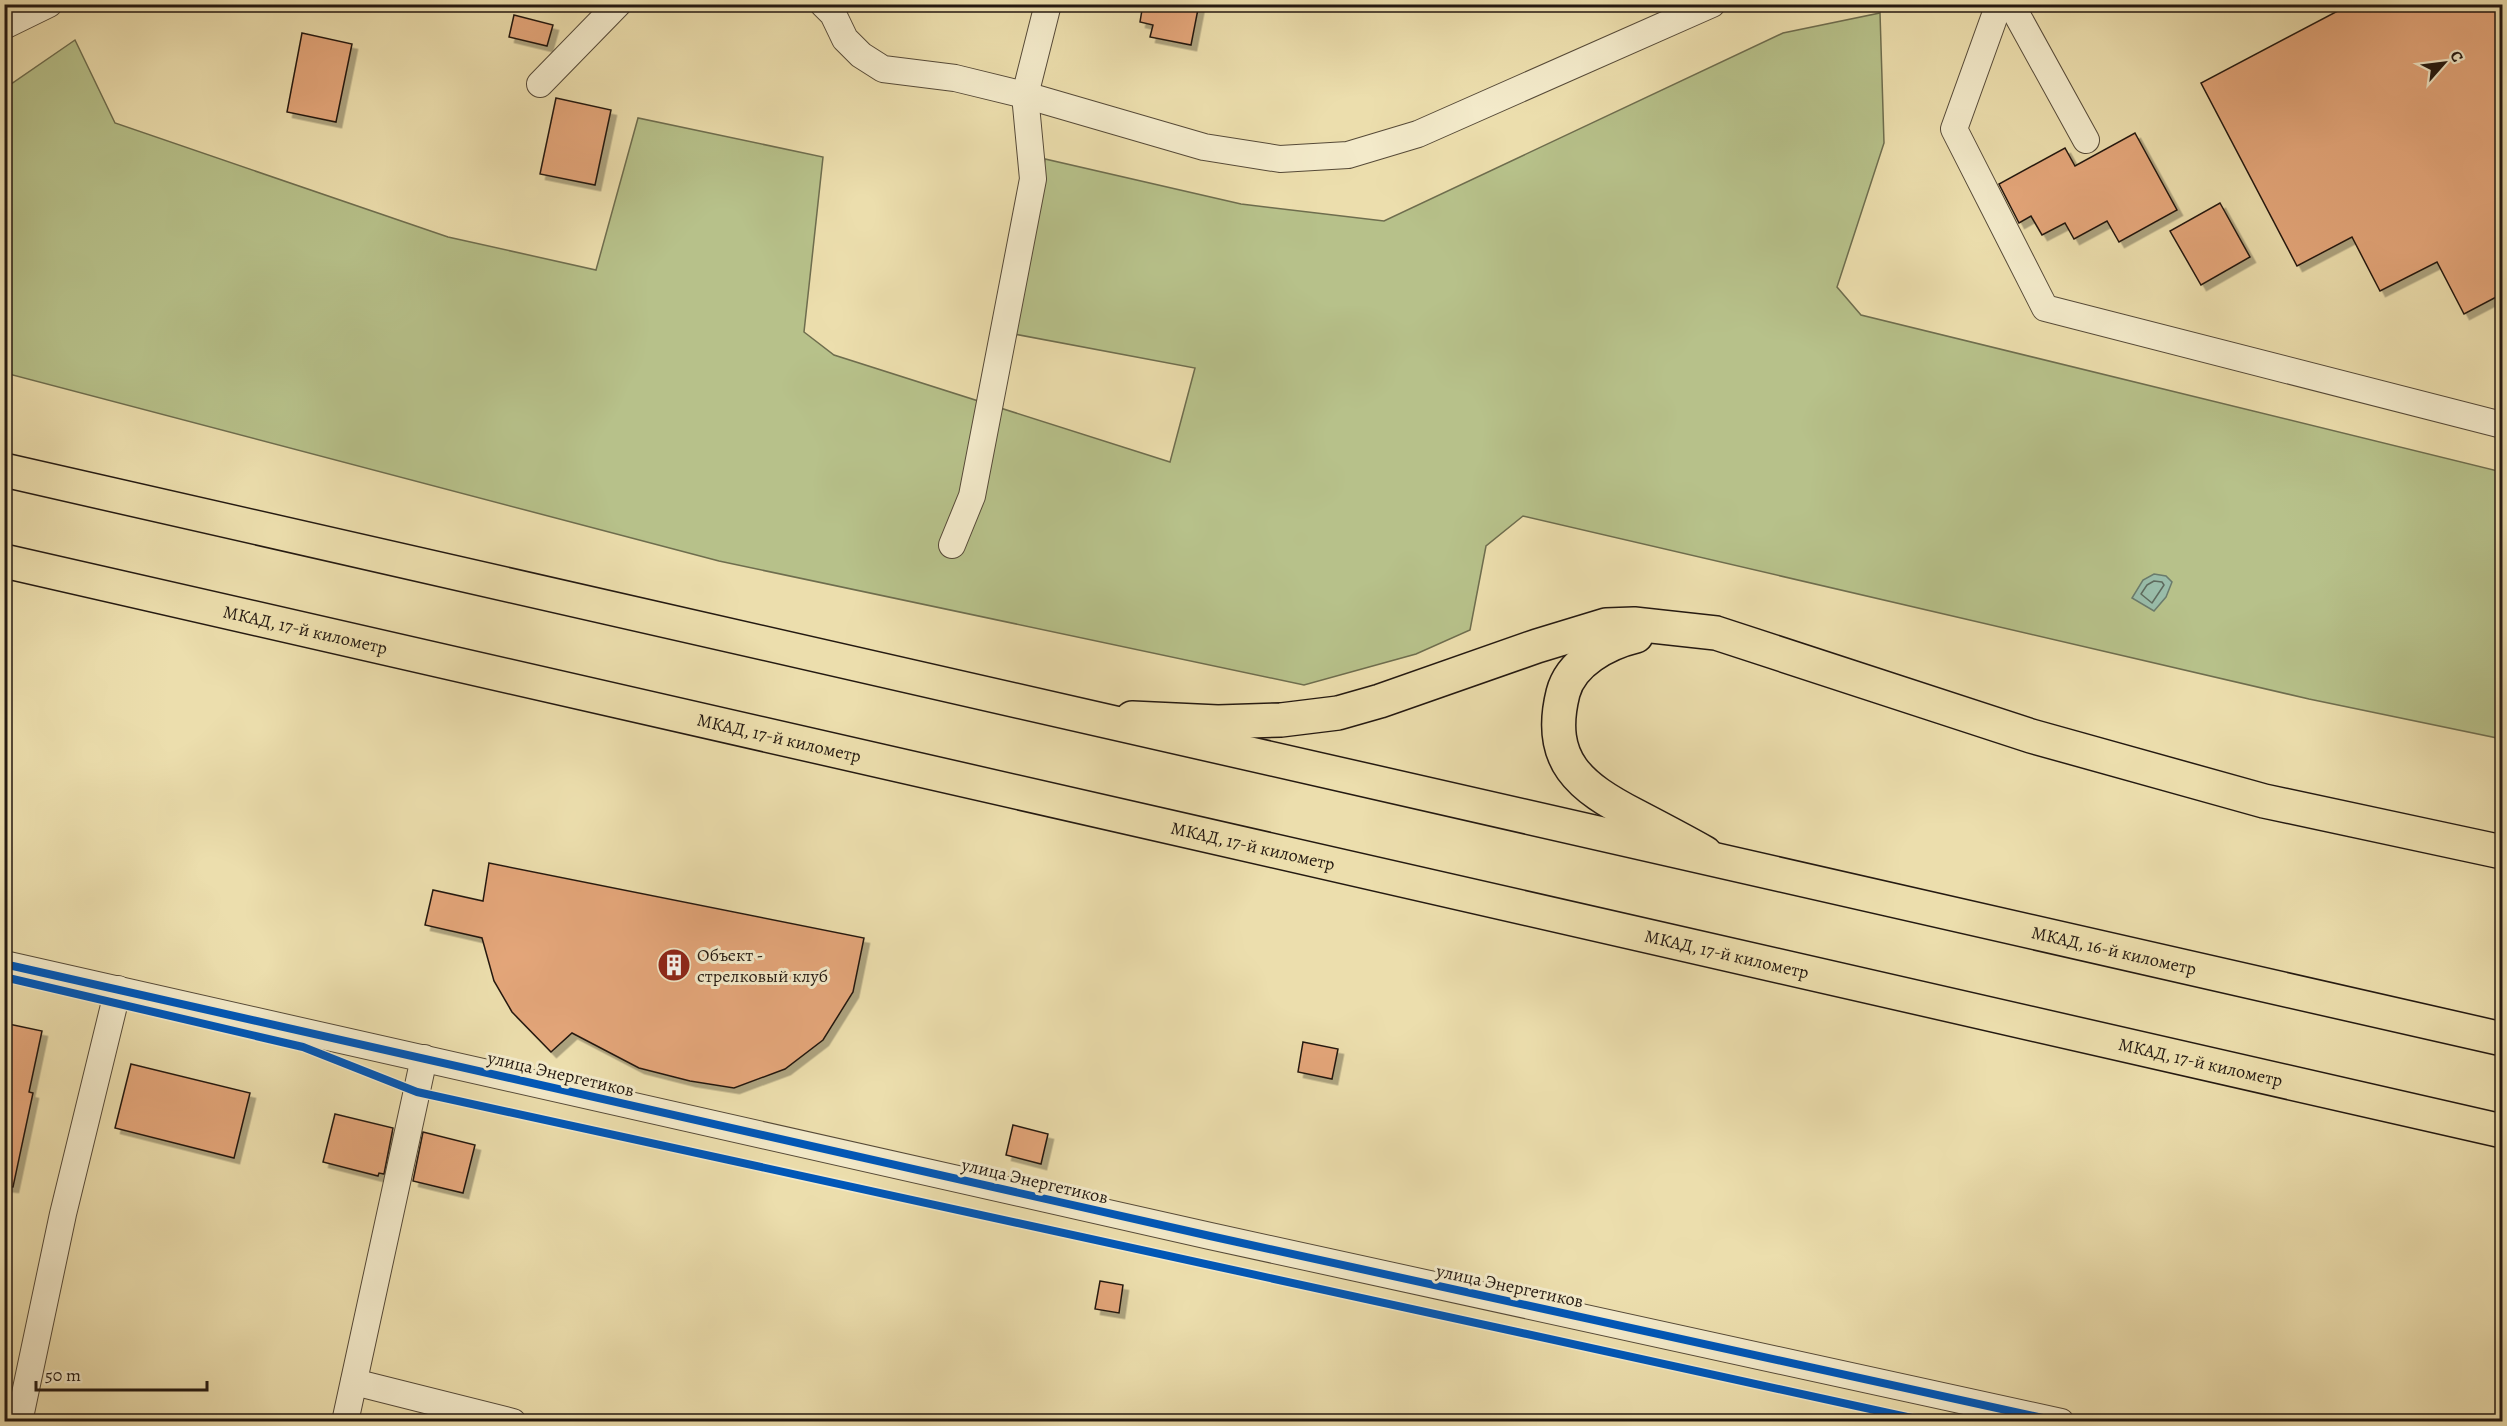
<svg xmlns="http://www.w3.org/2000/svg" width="2507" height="1426" viewBox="0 0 2507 1426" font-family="Alegreya,serif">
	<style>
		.green { fill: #b7c18a; stroke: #6e6d4e; stroke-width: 1.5 }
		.water { fill: #99bca9; stroke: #6a7b6c; stroke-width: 1.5 }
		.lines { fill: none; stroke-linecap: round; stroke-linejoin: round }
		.shore { stroke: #5e6a5d; stroke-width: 1.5 }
		.building { fill: #e4a67a; stroke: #241911; stroke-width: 1.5; filter: url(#shadow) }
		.minor-casing { stroke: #564a38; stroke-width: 28 }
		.major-casing { stroke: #241911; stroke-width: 36 }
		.highway-casing { stroke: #241911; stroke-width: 36 }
		.minor { stroke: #f3eaca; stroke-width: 26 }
		.major { stroke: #ecdead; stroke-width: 33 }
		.highway { stroke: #ecdead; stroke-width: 33 }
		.cycleway-casing { stroke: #f3eaca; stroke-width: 11 }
		.cycleway { stroke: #0057b8; stroke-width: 8 }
		.labels { text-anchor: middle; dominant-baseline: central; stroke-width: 6; stroke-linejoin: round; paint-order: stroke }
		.street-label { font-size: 18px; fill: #241911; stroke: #f3eaca }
		.poi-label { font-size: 18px; fill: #241911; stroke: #f3eaca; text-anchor: start }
	</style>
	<defs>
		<filter id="shadow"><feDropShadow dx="5.5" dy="5.5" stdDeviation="0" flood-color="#0004"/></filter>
	</defs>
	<rect width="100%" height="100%" fill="#ecdead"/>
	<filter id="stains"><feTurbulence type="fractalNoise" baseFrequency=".00333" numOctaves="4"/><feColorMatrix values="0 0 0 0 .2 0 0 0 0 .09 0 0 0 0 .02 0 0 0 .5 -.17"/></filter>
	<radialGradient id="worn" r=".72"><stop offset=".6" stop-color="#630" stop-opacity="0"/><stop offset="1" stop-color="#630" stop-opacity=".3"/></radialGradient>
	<polygon class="green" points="1880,13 1884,143 1837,287 1861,315 2502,472 2502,739 2309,699 1523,516 1486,546 1470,630 1416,654 1304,685 719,561 5,373 4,89 75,40 115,123 448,237 596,270 638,118 823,157 804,332 834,355 1170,462 1195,368 1014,334 1045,159 1241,204 1384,221 1783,33"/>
	<polygon class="water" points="2154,574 2166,576 2172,582 2166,597 2154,611 2132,598 2143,580"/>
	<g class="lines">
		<polygon class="shore" points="2154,581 2162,582 2164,585 2152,603 2141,594 2147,585"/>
	</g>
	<g class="building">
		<polygon points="1143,4 1199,4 1191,45 1150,37 1153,25 1140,22"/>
		<polygon points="2351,4 2502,4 2502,294 2464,314 2437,262 2380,291 2352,237 2297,266 2201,83"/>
		<polygon points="514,15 553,25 547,46 509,37"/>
		<polygon points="302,33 352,44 336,122 287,112"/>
		<polygon points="556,98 611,110 595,185 540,174"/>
		<polygon points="2135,133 2177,210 2119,242 2107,221 2074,239 2065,223 2042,235 2031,216 2019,223 1999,184 2065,148 2075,166"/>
		<polygon points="2220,203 2250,257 2201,285 2170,231"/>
		<polygon points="489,863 864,938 853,992 823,1040 785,1069 734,1088 690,1081 639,1068 572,1033 551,1052 512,1012 494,981 482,938 425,925 433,890 483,901"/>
		<polygon points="4,1023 42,1031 29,1092 33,1093 13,1187 4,1186"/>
		<polygon points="1303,1042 1338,1049 1332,1079 1298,1072"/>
		<polygon points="131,1064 250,1093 234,1158 115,1128"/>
		<polygon points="335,1114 393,1128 384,1174 379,1173 378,1176 323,1162"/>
		<polygon points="1013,1125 1048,1134 1041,1164 1006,1155"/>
		<polygon points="423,1132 475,1145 463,1193 413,1181"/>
		<polygon points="1100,1281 1123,1285 1119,1313 1095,1309"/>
	</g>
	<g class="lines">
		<g class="minor-casing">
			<g id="minor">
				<polyline points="823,4 833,14 845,39 861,55 883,69 955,78 1025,95 1204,147 1280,159 1348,155 1418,134 1712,4"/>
				<polyline points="1999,4 1954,129 2045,308 2502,425"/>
				<polyline points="2011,4 2086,140"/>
				<polyline points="4,26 49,4"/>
				<polyline points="540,84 618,4"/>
				<polyline points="952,545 972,496 1033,179 1025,95 1048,4"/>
				<polyline points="4,964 1210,1236 2061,1422"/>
				<polyline points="354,1382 513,1422"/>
				<polyline points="19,1422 63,1214 118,989"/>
				<polyline points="345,1422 424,1058"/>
			</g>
		</g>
		<g class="major-casing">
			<g id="major">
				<path d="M1636,636C1607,643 1571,662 1563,693C1546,761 1580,787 1636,816C1659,828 1682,840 1705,853"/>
				<polyline points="1132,718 1218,722 1281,720 1338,713 1380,701 1537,646 1606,625 1634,624 1716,633 2031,736 2264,801 2502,852"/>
			</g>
		</g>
		<g class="highway-casing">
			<g id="highway">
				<path id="s1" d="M4,470L2502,1039"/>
				<path id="s2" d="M4,561L2502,1131"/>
			</g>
		</g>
		<use href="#minor" class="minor"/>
		<use href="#major" class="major"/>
		<use href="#highway" class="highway"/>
		<g class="cycleway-casing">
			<g id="cycleway">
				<polyline points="4,964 1210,1236 2061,1422"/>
				<polyline points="4,977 303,1047 417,1092 1930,1422"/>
			</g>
		</g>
		<use href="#cycleway" class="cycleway"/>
	</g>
	<defs>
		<g id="building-disc" transform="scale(1.725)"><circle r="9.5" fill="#8f2418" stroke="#f3eaca"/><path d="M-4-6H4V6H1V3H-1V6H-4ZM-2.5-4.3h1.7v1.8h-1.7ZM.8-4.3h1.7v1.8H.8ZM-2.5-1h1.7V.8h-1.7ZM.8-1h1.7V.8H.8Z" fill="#fff"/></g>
	</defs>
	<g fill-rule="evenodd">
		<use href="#building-disc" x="674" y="965"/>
	</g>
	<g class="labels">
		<g class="street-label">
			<text stroke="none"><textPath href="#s2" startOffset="309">МКАД, 17-й километр</textPath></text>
			<text stroke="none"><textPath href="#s2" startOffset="795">МКАД, 17-й километр</textPath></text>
			<text stroke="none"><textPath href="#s2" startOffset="1281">МКАД, 17-й километр</textPath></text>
			<text stroke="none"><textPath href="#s1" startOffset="2164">МКАД, 16-й километр</textPath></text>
			<text stroke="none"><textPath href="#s2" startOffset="1767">МКАД, 17-й километр</textPath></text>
			<text stroke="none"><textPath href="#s2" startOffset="2253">МКАД, 17-й километр</textPath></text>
			<text transform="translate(561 1074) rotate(13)">улица Энергетиков</text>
			<text transform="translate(1035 1181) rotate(13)">улица Энергетиков</text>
			<text transform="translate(1510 1286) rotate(12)">улица Энергетиков</text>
		</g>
		<g class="poi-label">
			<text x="697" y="955">Объект -<tspan x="697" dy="21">стрелковый клуб</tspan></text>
		</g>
	</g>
	<rect width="2507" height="1426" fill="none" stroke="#ecdead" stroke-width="24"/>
	<rect x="6" y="6" width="2495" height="1414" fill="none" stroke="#241911" stroke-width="3"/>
	<rect x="12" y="12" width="2483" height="1402" fill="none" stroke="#241911" stroke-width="1.5"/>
	<g transform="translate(2444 63) rotate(62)" stroke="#f3eaca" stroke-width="4.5" paint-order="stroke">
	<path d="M0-4.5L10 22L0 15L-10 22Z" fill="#241911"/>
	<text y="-9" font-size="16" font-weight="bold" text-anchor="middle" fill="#241911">С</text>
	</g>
	<path d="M36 1381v9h171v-9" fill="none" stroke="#241911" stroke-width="3"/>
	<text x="45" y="1381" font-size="18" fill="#241911" stroke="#f3eaca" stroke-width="4.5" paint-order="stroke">50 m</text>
	<rect width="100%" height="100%" filter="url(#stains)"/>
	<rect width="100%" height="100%" fill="url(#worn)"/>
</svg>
